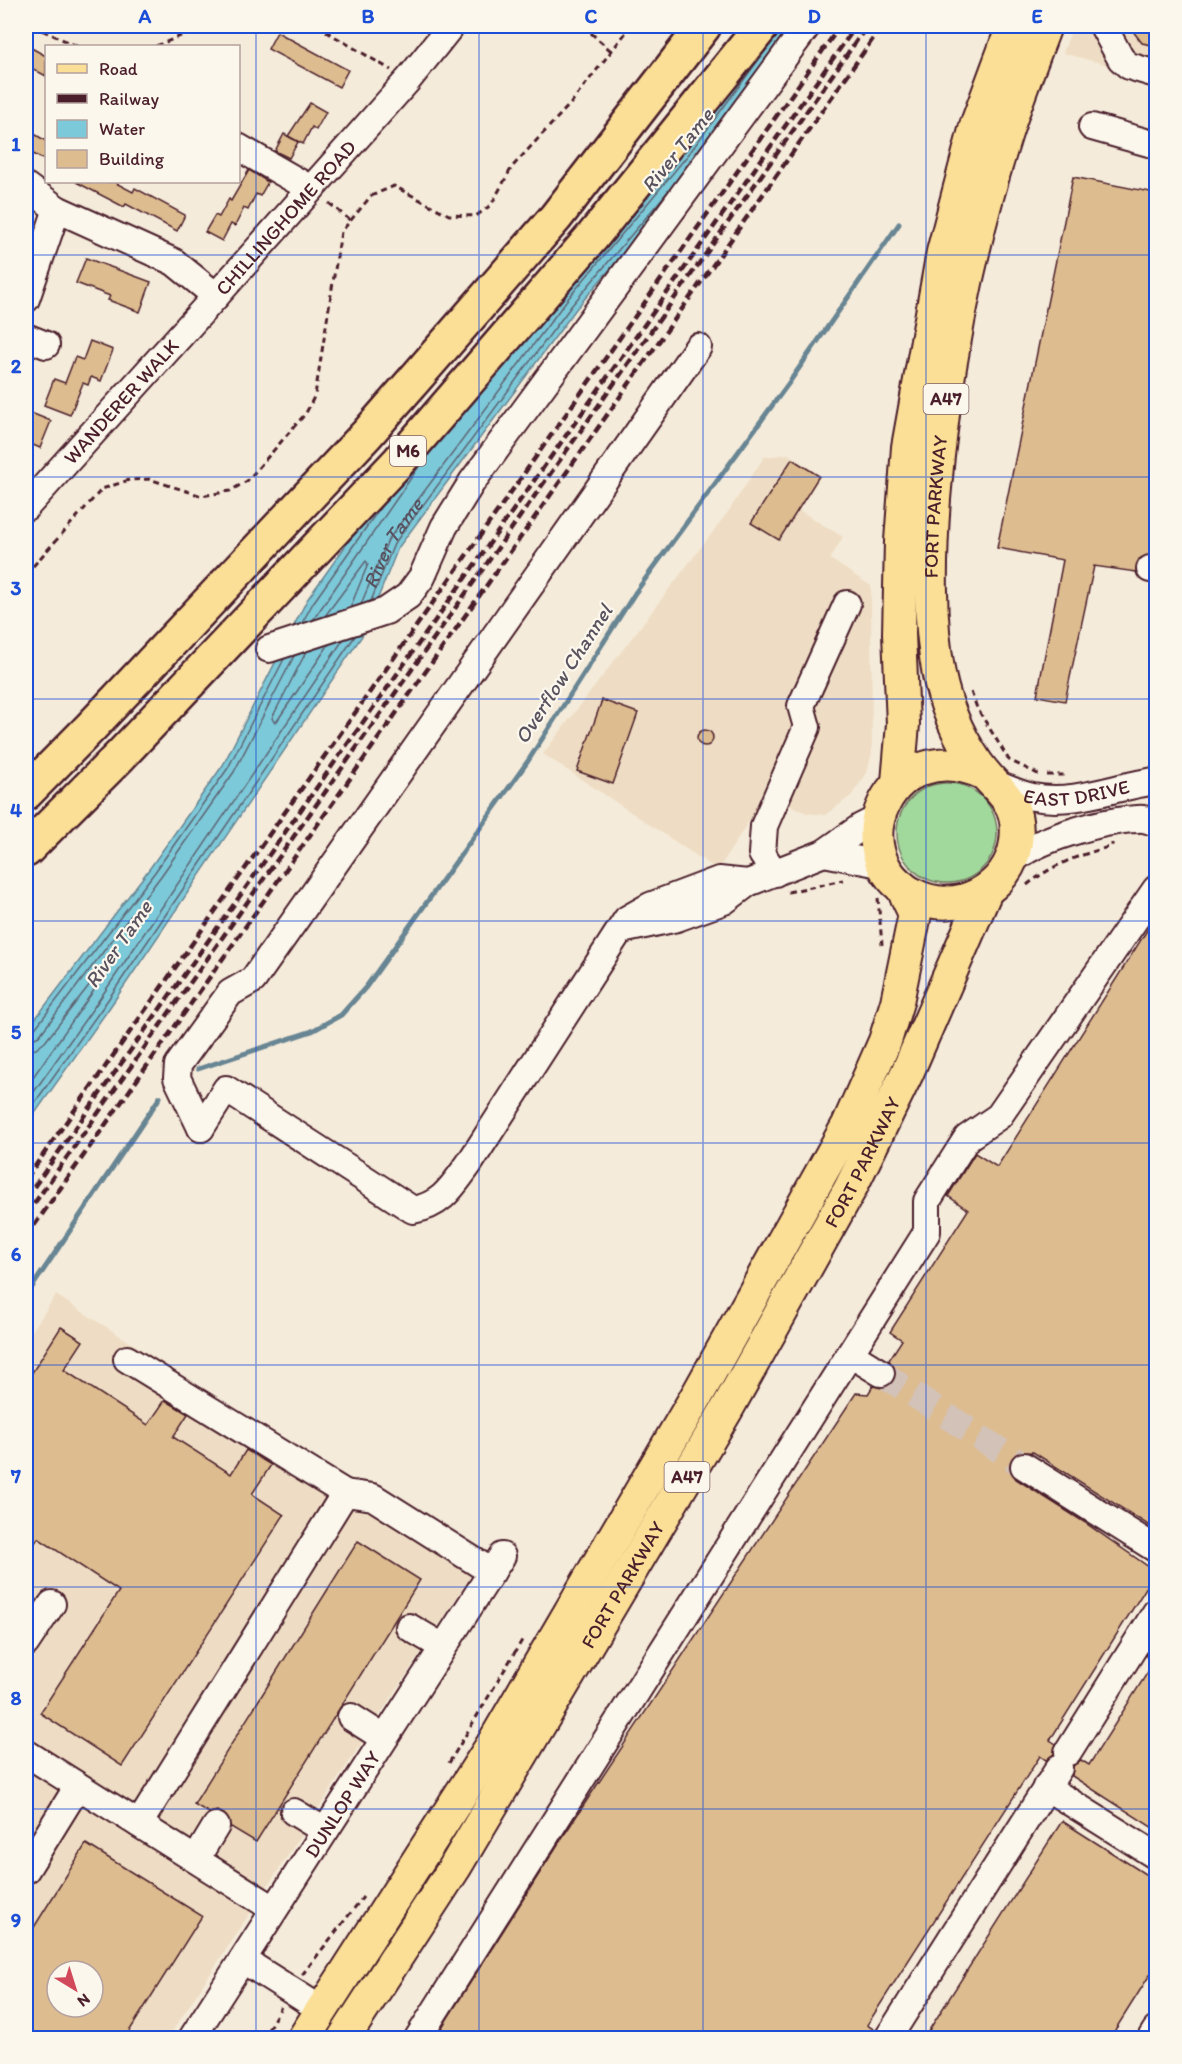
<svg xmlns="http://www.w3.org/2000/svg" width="1182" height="2064" viewBox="0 0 1182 2064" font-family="Itim,sans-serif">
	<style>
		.built { fill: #eeddc4; fill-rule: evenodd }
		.green { fill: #a1d99d; stroke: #767c64; stroke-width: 1.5 }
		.water { fill: #7bc9d9; stroke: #678593; stroke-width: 1.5 }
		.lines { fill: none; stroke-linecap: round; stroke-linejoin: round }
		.shore { stroke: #5e6371; stroke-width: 1.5 }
		.stream { stroke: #678593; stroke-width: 5 }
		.building { fill: #ddbc90; stroke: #4a1f2b; stroke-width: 1.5; fill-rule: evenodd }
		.minor-tunnel { stroke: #d3c2b7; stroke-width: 26; stroke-dasharray: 26 13; stroke-linecap: butt }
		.minor-casing { stroke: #4a1f2b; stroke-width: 30 }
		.major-casing { stroke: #4a1f2b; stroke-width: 36 }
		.highway-casing { stroke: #4a1f2b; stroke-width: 38 }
		.path { stroke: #4a1f2b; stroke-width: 3; stroke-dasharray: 6 4.5; stroke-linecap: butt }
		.minor { stroke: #fbf7ec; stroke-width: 26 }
		.major { stroke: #fbdf96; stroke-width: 32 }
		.highway { stroke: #fbdf96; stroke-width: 33 }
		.rail { stroke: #4a1f2b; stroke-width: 4.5; stroke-dasharray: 9 4.5; stroke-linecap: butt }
		.grid { fill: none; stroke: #1d4ed8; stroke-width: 1.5; stroke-opacity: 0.55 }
		.labels { text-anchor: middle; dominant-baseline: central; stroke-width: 4.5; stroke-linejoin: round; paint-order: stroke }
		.shield { fill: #fbf7ec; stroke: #7f6065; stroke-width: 1.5 }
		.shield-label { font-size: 18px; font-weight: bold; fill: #4a1f2b }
		.street-label { font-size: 20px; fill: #4a1f2b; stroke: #fbf7ec }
		.water-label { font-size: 21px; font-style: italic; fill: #59525f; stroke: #fbf7ec }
		.neatline { fill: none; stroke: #1d4ed8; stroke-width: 2 }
		.grid-label { font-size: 20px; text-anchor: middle; font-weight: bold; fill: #1d4ed8 }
	</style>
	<rect width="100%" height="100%" fill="#f5ebda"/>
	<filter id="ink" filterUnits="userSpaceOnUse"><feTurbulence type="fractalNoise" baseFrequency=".0167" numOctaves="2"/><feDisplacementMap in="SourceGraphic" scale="12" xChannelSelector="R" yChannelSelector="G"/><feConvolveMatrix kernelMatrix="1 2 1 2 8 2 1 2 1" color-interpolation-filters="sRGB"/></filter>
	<g filter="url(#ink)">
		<g class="built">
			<polygon points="1073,26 1156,26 1156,78 1063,53"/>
			<polygon points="788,454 821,476 799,510 843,537 830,559 871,586 872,752 867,773 851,796 825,815 807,813 765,795 718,870 543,754 728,512 764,457"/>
			<path d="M56,1295L479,1564L168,2038H26V1340ZM57,1971H93V2007H57Z"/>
		</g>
		<circle class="green" cx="947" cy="833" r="50"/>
		<polygon class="water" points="759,26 801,26 699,164 576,309 398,548 364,633 110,1007 26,1126 26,1031 150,868 223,765 307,600 449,400"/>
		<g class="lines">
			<g class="shore">
				<polyline points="371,601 394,544 572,305 670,189"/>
				<path id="s1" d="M361,604L388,540L566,301L688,155L769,46"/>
				<polyline points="325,616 366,561 368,564 350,608"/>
				<polyline points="313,620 422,462"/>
				<polyline points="302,623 313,603 382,505"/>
				<polyline points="306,652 272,718 274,722 277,721 329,644"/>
				<polyline points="26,1034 33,1031 155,872 228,768 284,659"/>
				<polyline points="26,1042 39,1036 161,876 234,772 294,656"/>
				<polyline points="26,1051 36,1049 45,1042 101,970 105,970 106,973 26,1087"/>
				<polyline points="26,1103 99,1000 343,640"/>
				<polyline points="26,1115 105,1004 355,636"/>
			</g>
			<g class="stream">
				<polyline points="198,1069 312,1031 341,1015 366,987 528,761 635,593 788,384 899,224"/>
				<polyline points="26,1296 160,1097"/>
			</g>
		</g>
		<g class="building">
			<polygon points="1129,26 1156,26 1156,46 1142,43"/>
			<polygon points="277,32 348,70 339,87 268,49"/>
			<polygon points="26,45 46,56 46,76 26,65"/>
			<polygon points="310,103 326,112 316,130 312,127 303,144 288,136"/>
			<polygon points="26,129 46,141 46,161 26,150"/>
			<polygon points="284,134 298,142 289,158 275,151"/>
			<polygon points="249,170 268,182 260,196 256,194 248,210 244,208 235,226 231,224 222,241 205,232 215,215 219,217 229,199 231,201"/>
			<polygon points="1073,177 1156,193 1156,539 1153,554 1139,559 1136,572 1094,566 1065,701 1037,696 1063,560 997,548"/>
			<polygon points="76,182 114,182 133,192 135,188 185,215 177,231 126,204 124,207"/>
			<polygon points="86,258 151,282 140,312 108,300 110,296 76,283"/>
			<polygon points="90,341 113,350 101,381 91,377 88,385 83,383 70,415 44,405 54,379 65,383 75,357 83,360"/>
			<polygon points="26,411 51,421 40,448 26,442"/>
			<polygon points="792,459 819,476 779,540 751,523"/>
			<polygon points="602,700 638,713 613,784 577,771"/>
			<circle cx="705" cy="738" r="8"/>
			<polygon points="1156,916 1156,1530 1033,1452 1017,1453 1009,1466 1016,1479 1084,1522 1156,1572 1050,1740 1056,1744 1054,1754 1046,1760 1040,1756 867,2025 875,2030 873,2038 435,2038 560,1841 856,1393 868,1394 873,1386 881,1388 893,1381 896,1373 889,1360 902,1340 890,1332 968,1210 948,1196 975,1153 997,1167"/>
			<polygon points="61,1327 83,1341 64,1370 148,1425 165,1400 188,1414 173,1437 231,1474 246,1450 271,1465 252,1494 284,1515 122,1766 40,1713 119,1591 38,1538 26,1557 26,1382"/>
			<polygon points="358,1541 420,1580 256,1842 231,1827 224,1814 217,1811 209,1813 194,1804"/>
			<polygon points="1156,1659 1156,1830 1072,1776 1073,1766 1081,1760 1089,1765"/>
			<polygon points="1062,1821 1156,1881 1156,1965 1110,2038 924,2038"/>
			<path d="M86,1844L202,1916L125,2038H26V1940ZM57,1971H93V2007H57Z"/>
		</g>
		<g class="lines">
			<polyline class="minor-tunnel" points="881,1373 1024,1466"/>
			<g class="minor-casing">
				<g id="minor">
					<polyline points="1103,26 1121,59 1129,66 1156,74"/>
					<polyline points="1092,127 1156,145"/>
					<polyline points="238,147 311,189"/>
					<path id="s2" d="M26,186L57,209L174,262L216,296L408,80L451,26"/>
					<polyline points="26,299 57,209"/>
					<polyline points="26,337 46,345"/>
					<path id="s3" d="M26,507L216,296"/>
					<polyline points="1150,569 1156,570"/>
					<polyline points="269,649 386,611 408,596 422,577 444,527 472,482 807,26"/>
					<path id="s4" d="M998,785C1009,789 1021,795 1033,797C1076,805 1115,786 1156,781"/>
					<polyline points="824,853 885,865"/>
					<path d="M1010,863C1033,839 1105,820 1138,819C1144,818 1151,821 1156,823"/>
					<polyline points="775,873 762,854 764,826 807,727 801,706 847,604"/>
					<polyline points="626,929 677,918 724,901 748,883 824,853 861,827 879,818"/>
					<polyline points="201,1128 177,1078 178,1065 230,993 253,980 698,347"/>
					<path d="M201,1128L226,1089L413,1210C442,1205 452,1187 469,1164L627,919L650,906L719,880L748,883"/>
					<polyline points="850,1354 881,1373"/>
					<polyline points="127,1359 345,1493 139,1824"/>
					<polyline points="1024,1466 1156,1549"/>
					<polyline points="345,1493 373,1497 492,1572"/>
					<polyline points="409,1627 443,1647"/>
					<polyline points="26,1643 52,1604"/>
					<polyline points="351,1717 384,1738"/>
					<polyline points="1068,1752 1156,1612"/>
					<polyline points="26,1753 274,1909"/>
					<polyline points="1046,1787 1156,1856"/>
					<polyline points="294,1812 325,1831"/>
					<polyline points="196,1859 216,1826"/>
					<polyline points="26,1870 78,1786"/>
					<polyline points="243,1960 322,2010"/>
					<path id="s5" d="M192,2038L502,1556"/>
					<polyline points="418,2038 927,1232 927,1201 967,1138 999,1116 1156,889"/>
					<polyline points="888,2038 1059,1768"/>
					<polyline points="1151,2038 1156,2030"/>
				</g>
			</g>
			<g class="major-casing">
				<g id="major">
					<path id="s6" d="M985,774C891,730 835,853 914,895C956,917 1010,889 1016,842C1022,796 993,791 974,759C958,735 945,704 939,675C928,618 930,556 934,499C943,382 967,258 1002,146C1014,105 1030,66 1045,26"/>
					<polyline points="898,782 903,724 899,634 901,541 908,447 943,252 976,126 1013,26"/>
					<polyline points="304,2038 491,1747 699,1392 848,1125 885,1041 897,1002 915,914 902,887"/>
					<path id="s7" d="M344,2038L455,1867L727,1409L850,1189L907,1073L986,891"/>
				</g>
			</g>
			<g class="highway-casing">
				<g id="highway">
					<polyline points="26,793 91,727 367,434 556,217 704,26"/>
					<polyline points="26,850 120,756 399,461 593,236 762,26"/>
				</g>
			</g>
			<g class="path">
				<polyline points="33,26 77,46"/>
				<polyline points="317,26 391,70"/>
				<polyline points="583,26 611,51"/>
				<polyline points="156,46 206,26"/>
				<polyline points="329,203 351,221"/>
				<polyline points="26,574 102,489 129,480 149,479 202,496 230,491 247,481 306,413 315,395 341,232 371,196 394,186 449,215 476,216 491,205 512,167 571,103 631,26"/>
				<polyline points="971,692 977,708 1009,760 1040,775"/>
				<polyline points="1047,775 1067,775"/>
				<path d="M1027,885C1053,864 1080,855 1112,846V843"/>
				<polyline points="788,892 843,880"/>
				<polyline points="878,898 882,945"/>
				<polyline points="449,1763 524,1637"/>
				<polyline points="302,1975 363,1897"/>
				<polyline points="263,2038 281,2007"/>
			</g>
			<use href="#minor" class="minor"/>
			<use href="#major" class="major"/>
			<use href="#highway" class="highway"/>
			<g class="rail">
				<polyline points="26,1179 840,26"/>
				<polyline points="26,1198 856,26"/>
				<polyline points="26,1215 867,26"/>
				<polyline points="26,1237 882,26"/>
			</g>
		</g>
	</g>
	<path class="grid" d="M256,26V2038M479,26V2038M703,26V2038M926,26V2038M26,255H1156M26,477H1156M26,699H1156M26,921H1156M26,1143H1156M26,1365H1156M26,1587H1156M26,1809H1156"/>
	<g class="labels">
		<g class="shield">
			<rect x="923.5" y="384" width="45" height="30" rx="4.5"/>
			<rect x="390" y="436" width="36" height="30" rx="4.5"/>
			<rect x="664.5" y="1462" width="45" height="30" rx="4.5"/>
		</g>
		<g class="shield-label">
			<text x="946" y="399">A47</text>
			<text x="408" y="451">M6</text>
			<text x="687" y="1477">A47</text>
		</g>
		<g class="street-label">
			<text stroke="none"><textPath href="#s2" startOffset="326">CHILLINGHOME ROAD</textPath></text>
			<text stroke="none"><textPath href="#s3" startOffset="142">WANDERER WALK</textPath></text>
			<text stroke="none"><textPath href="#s6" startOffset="716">FORT PARKWAY</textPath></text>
			<text stroke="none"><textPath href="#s4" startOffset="81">EAST DRIVE</textPath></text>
			<text stroke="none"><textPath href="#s7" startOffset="1018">FORT PARKWAY</textPath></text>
			<text stroke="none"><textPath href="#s7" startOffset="532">FORT PARKWAY</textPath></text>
			<text stroke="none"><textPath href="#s5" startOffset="278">DUNLOP WAY</textPath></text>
		</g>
		<g class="water-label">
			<text transform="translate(677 150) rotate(-51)">River Tame</text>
			<text stroke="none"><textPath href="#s1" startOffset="69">River Tame</textPath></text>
			<text transform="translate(563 674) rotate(-57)">Overflow Channel</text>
			<text transform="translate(118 944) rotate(-55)">River Tame</text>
		</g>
	</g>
	<rect width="1182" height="2064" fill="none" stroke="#fbf7ec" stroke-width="66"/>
	<rect x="45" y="45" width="195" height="138" fill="#fbf7ec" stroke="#b4a19f" stroke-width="1.5"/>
	<rect x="57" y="64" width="30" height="9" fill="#fbdf96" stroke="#b4a19f" stroke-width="1.5"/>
	<text x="99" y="75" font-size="18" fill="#4a1f2b">Road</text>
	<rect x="57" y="94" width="30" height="9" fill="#4a1f2b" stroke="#b4a19f" stroke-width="1.5"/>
	<text x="99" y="105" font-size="18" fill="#4a1f2b">Railway</text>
	<rect x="57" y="120" width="30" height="18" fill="#7bc9d9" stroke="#b4a19f" stroke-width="1.5"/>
	<text x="99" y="135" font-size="18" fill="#4a1f2b">Water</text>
	<rect x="57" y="150" width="30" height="18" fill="#ddbc90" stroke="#b4a19f" stroke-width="1.5"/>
	<text x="99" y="165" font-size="18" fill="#4a1f2b">Building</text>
	<g transform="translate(75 1989) rotate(142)"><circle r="28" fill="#fbf7ec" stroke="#b4a19f" stroke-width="1.5"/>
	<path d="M0-4.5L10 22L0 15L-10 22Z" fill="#d1495b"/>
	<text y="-9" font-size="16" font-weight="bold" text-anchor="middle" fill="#4a1f2b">N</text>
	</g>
	<rect x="33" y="33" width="1116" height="1998" class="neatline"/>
	<g class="grid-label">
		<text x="145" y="23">A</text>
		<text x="368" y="23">B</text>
		<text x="591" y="23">C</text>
		<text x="814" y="23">D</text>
		<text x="1037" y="23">E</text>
		<text x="16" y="151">1</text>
		<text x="16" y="373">2</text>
		<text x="16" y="595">3</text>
		<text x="16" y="817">4</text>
		<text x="16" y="1039">5</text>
		<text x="16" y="1261">6</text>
		<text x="16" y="1483">7</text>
		<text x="16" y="1705">8</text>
		<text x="16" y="1927">9</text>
	</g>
</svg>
